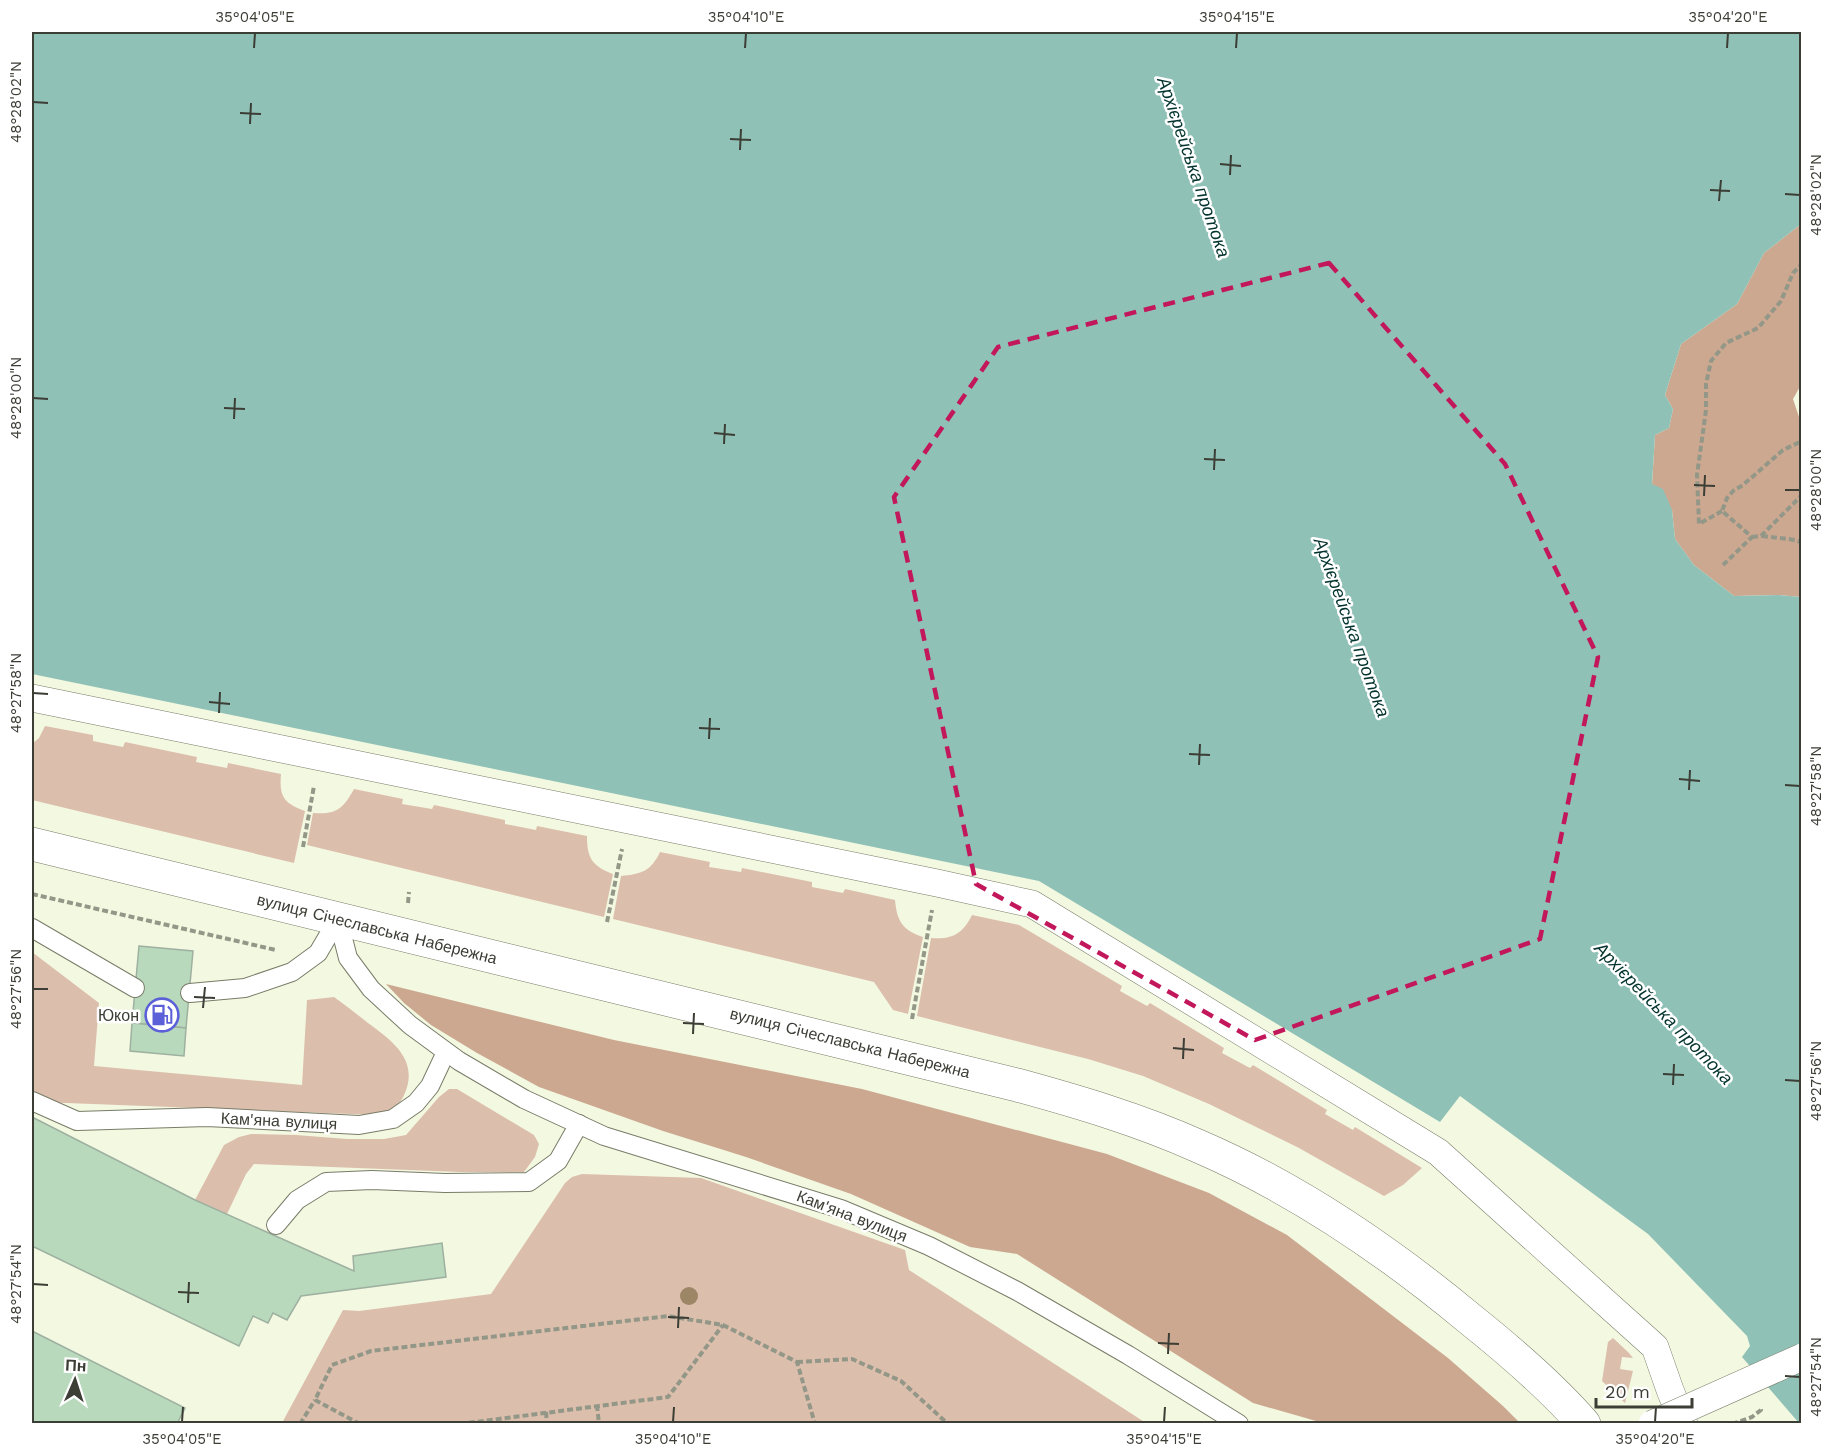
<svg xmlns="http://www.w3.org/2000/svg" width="1833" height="1455" viewBox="0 0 1833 1455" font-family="'Work Sans',sans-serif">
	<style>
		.green { fill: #dcbeac }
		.forest { fill: #cca891 }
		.water { fill: #90c1b7 }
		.building { fill: #b8d9bc; stroke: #9eb0a0; stroke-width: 1.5 }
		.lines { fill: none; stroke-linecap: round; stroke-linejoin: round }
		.service-casing { stroke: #787c68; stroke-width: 20 }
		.pedestrian-casing { stroke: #787c68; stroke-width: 28 }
		.primary-casing { stroke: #787c68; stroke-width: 34 }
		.path { stroke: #939787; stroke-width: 4; stroke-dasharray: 6 3; stroke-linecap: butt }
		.service { stroke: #fff; stroke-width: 18 }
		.pedestrian { stroke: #fff; stroke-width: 27 }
		.primary { stroke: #fff; stroke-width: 33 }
		.pedestrian-bridge-casing { stroke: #787c68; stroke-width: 28; stroke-linecap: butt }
		.pedestrian-bridge { stroke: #fff; stroke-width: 27 }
		.tree { fill: #9d8666 }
		.marked { fill: none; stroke: #c2185b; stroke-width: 4.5; stroke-dasharray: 12 8; stroke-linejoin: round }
		.ticks { fill: none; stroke: #3c3e35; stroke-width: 2 }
		.labels { text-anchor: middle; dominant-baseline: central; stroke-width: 5; stroke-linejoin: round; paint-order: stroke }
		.street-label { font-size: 16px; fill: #3c3e35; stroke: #fff }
		.poi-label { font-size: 16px; fill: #3c3e35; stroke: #fff; text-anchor: end }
		.water-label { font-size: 18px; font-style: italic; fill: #04342e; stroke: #fff }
		.neatline { fill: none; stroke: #3c3e35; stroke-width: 2 }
		.ticks-label { font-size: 15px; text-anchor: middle; fill: #3c3e35 }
	</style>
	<rect width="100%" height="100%" fill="#f3f8e1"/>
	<g class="green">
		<path d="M45,726L93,735V741L123,747L125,742L197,757L196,762L227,768L228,763L281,774C279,797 284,803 305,811L294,863L32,800V744L39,738Z"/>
		<path d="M354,789L403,799L402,804L432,809L434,805L505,820V824L536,830L537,826L587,836C587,858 592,866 613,874L604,917L307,845L313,813C336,815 343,809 354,789Z"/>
		<path d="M660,852L710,862L709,867L741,872L742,868L812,882V887L843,893L845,889L895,900C897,921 902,930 923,937L908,1014L893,1010L874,982L613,919L621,876C642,874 651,871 660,852Z"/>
		<path d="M972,915L1019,925L1122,986L1120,991L1147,1006L1150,1003L1224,1048L1222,1053L1250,1068L1253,1065L1327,1110L1325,1114L1353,1130L1355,1127L1422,1168L1403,1185L1384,1196L1299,1148L1209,1104L1143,1076L1088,1059L917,1016L931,938C951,940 963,934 972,915Z"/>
		<path d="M32,952L99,1003L94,1066L302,1085L307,1000L334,997C346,1006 357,1014 368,1023C391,1040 419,1059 405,1093C400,1106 390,1112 377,1115L40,1102L32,1098Z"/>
		<polygon points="449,1089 457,1089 534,1135 539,1144 535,1157 524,1172 460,1172 254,1164 246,1174 227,1214 195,1200 224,1145 239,1137 251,1134 296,1135 347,1139 384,1139 406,1135 439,1097"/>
		<polygon points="582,1174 701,1178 905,1250 909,1270 1146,1423 282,1423 343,1310 359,1311 491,1294 565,1183 572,1177"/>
		<polygon points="1613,1338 1629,1353 1633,1358 1622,1357 1620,1369 1633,1371 1625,1403 1602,1381 1608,1342"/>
	</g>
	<g class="forest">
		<polygon points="1801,224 1802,383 1793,399 1802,426 1801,597 1779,595 1734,596 1694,565 1675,539 1672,510 1652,485 1655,435 1669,428 1673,409 1665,395 1681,344 1737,304 1764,253"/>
		<polygon points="386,984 614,1040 862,1089 1107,1154 1209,1193 1287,1235 1448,1358 1503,1406 1520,1423 1323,1423 1253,1403 1017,1254 970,1247 851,1194 746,1157 663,1131 539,1087 477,1053 431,1025 404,1003"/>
	</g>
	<polygon class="water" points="32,32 1801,32 1801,224 1764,253 1737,304 1681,344 1665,395 1673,409 1669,428 1655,435 1652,484 1663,489 1672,510 1675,539 1694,565 1734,596 1779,595 1801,597 1801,1423 1799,1423 1742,1357 1750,1346 1747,1336 1648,1234 1460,1096 1440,1122 1039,881 32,674"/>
	<g class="building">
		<polygon points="139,946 193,951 186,1028 132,1023"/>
		<polygon points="132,1023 186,1028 184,1056 130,1051"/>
		<polygon points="32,1117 195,1200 354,1271 353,1256 442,1243 446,1277 301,1296 287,1320 273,1313 268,1323 253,1316 239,1346 32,1246"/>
		<polygon points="32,1331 185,1408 177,1424 32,1424"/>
	</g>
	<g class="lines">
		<g class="service-casing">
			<g id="service">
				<polyline points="338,919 348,958 371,989 410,1025 459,1061 524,1099 604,1136 841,1209 929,1246 1017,1291 1128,1355 1239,1424"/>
				<polyline points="32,928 135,988"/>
				<polyline points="190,993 245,988 292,972 318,953 338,919"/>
				<polyline points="32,1101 77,1121 207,1117 359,1125 393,1119 416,1103 430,1086 446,1052"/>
				<polyline points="276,1225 297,1200 326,1182 372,1180 445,1183 529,1182 558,1161 579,1124"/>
			</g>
		</g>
		<g class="pedestrian-casing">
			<polyline id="pedestrian" points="32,698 937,883 1032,904 1438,1152 1655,1347 1670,1390 1684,1424"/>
		</g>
		<g class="primary-casing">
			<path id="primary" d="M32,844L1017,1085C1079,1102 1140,1120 1198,1146C1298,1189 1387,1250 1470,1319C1510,1351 1550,1385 1584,1424"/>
		</g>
		<g class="path">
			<polyline points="1722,511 1699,524 1697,475 1706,410 1706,384 1711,361 1726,343 1758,328 1781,301 1793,273 1802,264"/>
			<polyline points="1762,536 1789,539 1802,542"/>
			<polyline points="1752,537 1761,536 1802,495"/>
			<polyline points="1723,565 1752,537 1722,511 1727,498 1733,491 1743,485 1783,450 1802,441"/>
			<polyline points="303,847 314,786"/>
			<polyline points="32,894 276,950"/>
			<polyline points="408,903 409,892"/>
			<polyline points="607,922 622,849"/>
			<polyline points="912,1019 932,910"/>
			<polyline points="797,1362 852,1359 901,1381 948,1424"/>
			<polyline points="597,1405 599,1424"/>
			<polyline points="546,1412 547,1424"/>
			<polyline points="300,1424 315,1400"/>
			<polyline points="360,1424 315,1400 332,1365 371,1351 668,1316 723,1325 797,1362 815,1424"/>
			<polyline points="460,1424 668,1397 723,1325"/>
			<polyline points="1732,1424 1752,1417 1761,1410 1760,1408"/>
		</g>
		<use href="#service" class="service"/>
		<use href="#pedestrian" class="pedestrian"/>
		<use href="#primary" class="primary"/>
		<g class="pedestrian-bridge-casing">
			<polyline id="pedestrian-bridge" points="1652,1424 1802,1357"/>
		</g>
		<use href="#pedestrian-bridge" class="pedestrian-bridge"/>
	</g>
	<circle class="tree" cx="689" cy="1296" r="9"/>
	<path class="marked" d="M1329,263L1505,464L1598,657L1540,939L1255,1040L976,884L894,497L998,347Z"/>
	<path class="ticks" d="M254,48L255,33M745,48L746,33M1236,48L1237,33M1727,48L1728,33M33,102L48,103M240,113L261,114M250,124L251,103M730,139L751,140M740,150L741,129M1220,164L1241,166M1230,175L1231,155M1710,190L1730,191M1785,194L1800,195M1719,201L1721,180M33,398L48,399M224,408L245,409M234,419L235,398M714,433L735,435M724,444L725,424M1204,459L1225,460M1214,470L1215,449M1694,485L1715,486M1785,490H1800M1704,496L1705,475M33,693L48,694M209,702L230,704M219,713L220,692M699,728L720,729M709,739L710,718M1189,754L1210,755M1199,765L1200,744M1679,779L1700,781M1785,785L1800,786M1689,790L1690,770M33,989H48M194,997L215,998M203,1008L205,987M683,1023L704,1024M693,1034L694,1013M1173,1048L1194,1050M1183,1059L1184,1038M1663,1074L1684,1075M1785,1080L1800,1081M1673,1085L1674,1064M33,1284L48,1285M178,1292L199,1293M188,1303L189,1282M668,1317L689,1318M678,1328L679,1307M1158,1343L1179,1344M1168,1354L1169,1333M1785,1376L1800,1377M182,1422L183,1407M673,1422L674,1407M1164,1422L1165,1407M1655,1422L1656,1407"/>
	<defs>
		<g id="fuel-ring" transform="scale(1.725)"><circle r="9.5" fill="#fff" stroke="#5b60d8" stroke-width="1.5"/><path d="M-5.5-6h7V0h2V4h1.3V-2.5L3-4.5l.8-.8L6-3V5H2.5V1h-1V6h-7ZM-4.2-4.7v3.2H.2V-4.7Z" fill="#5b60d8"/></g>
	</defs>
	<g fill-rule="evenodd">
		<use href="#fuel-ring" x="162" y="1015"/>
	</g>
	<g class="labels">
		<g class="street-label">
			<text transform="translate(377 929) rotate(14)">вулиця Січеславська Набережна</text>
			<text transform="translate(850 1043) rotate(14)">вулиця Січеславська Набережна</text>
			<text transform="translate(279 1121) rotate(3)">Кам'яна вулиця</text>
			<text transform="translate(852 1216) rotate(21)">Кам'яна вулиця</text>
		</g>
		<g class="poi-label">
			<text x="139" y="1015">Юкон</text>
		</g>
		<g class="water-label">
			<text transform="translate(1194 167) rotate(71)">Архієрейська протока</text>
			<text transform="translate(1352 627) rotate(70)">Архієрейська протока</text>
			<text transform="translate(1664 1013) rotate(46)">Архієрейська протока</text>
		</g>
	</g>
	<rect width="1833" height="1455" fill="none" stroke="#ffffff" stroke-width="66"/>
	<g transform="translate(75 1380) rotate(3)" stroke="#ffffff" stroke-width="4.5" paint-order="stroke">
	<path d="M0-4.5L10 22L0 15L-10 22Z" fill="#3c3e35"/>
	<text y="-9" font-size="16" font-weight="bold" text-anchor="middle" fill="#3c3e35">Пн</text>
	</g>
	<path d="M1596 1398v9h96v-9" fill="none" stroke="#3c3e35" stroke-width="3"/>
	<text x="1605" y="1398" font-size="18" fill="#3c3e35" stroke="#ffffff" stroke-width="4.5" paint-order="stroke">20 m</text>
	<rect x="33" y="33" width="1767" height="1389" class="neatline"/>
	<g class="ticks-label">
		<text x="255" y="22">35°04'05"E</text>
		<text x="746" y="22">35°04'10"E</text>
		<text x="1237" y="22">35°04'15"E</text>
		<text x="1728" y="22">35°04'20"E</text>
		<text transform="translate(16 102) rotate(-90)" y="5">48°28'02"N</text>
		<text transform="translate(1816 195) rotate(-90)" y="5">48°28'02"N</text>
		<text transform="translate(16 398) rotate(-90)" y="5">48°28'00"N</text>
		<text transform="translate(1816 490) rotate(-90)" y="5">48°28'00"N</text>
		<text transform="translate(16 693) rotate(-90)" y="5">48°27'58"N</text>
		<text transform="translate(1816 786) rotate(-90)" y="5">48°27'58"N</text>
		<text transform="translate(16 989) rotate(-90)" y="5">48°27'56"N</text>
		<text transform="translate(1816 1081) rotate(-90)" y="5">48°27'56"N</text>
		<text transform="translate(16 1284) rotate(-90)" y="5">48°27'54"N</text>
		<text transform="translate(1816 1377) rotate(-90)" y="5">48°27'54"N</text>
		<text x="182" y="1444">35°04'05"E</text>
		<text x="673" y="1444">35°04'10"E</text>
		<text x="1164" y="1444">35°04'15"E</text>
		<text x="1655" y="1444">35°04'20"E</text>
	</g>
</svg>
